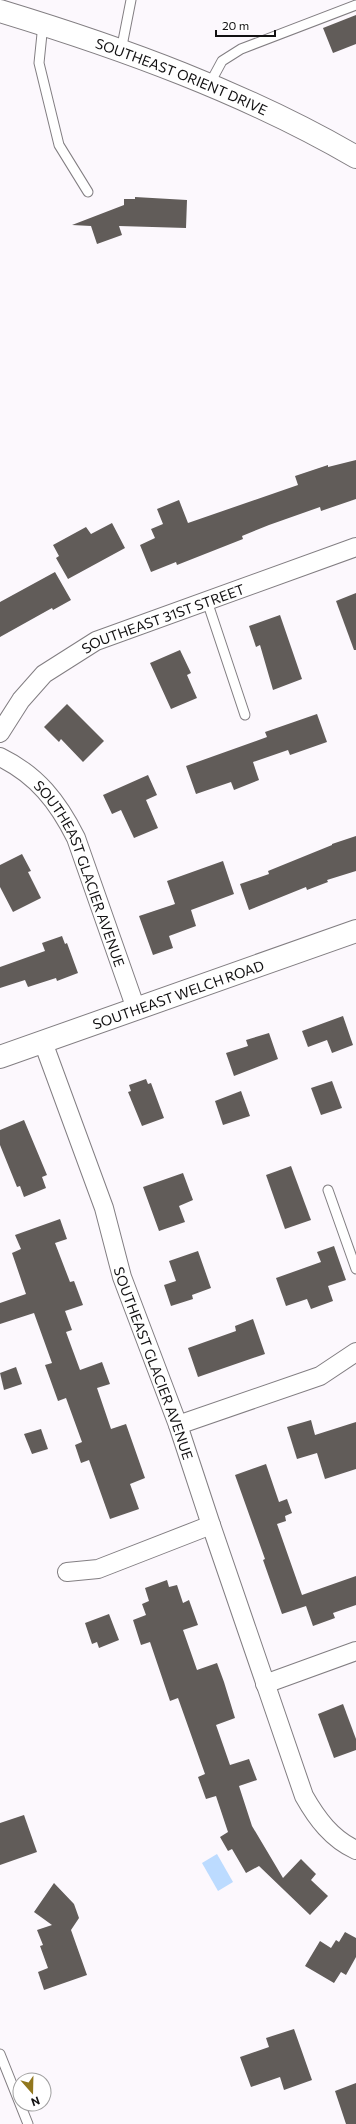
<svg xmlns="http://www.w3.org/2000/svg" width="356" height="2124" viewBox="0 0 356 2124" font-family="Commissioner,sans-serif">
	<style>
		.water { fill: #bcdbff }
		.building { fill: #615c59 }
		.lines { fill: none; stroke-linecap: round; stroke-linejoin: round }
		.service-casing { stroke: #827e82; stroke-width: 11 }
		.minor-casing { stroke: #827e82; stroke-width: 20 }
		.tertiary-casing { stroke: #827e82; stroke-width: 24 }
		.secondary-casing { stroke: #827e82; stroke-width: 24 }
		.service { stroke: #fff; stroke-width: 9 }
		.minor { stroke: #fff; stroke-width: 18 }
		.tertiary { stroke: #fff; stroke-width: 22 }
		.secondary { stroke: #fff; stroke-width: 22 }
		.labels { text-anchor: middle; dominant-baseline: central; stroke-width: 4; stroke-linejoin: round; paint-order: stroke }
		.street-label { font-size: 14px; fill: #121112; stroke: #fff }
	</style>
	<rect width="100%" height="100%" fill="#fcf8fd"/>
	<polygon class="water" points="217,1854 233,1882 218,1891 202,1863"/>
	<g class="building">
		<polygon points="356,15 356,44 333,53 323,28"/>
		<polygon points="135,197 187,200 186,228 119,226 122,235 97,244 91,226 72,225 124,205 124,199 135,199"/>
		<polygon points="356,460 356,499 321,511 320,507 269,525 242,536 243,539 177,565 176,562 151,572 140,545 155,538 151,529 163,524 157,509 179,500 188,523 298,485 295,476 328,465 328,467"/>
		<polygon points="112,523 125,548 68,579 56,558 59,556 53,545 86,527 91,534"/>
		<polygon points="55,572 71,600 53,610 52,608 0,637 0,602"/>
		<polygon points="356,593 356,650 354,650 336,601"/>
		<polygon points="280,615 302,679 273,690 260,645 256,647 249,626"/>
		<polygon points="180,650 191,673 187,675 197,698 171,709 150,663"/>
		<polygon points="67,704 104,741 83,762 61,739 59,742 44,727"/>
		<polygon points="317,714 327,742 290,755 288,750 253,762 259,780 234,790 231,782 196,794 186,766 267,737 265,732"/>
		<polygon points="148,775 157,795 146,800 158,828 134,838 121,810 112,814 103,795"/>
		<polygon points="356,836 356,871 327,880 328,882 307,890 306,887 249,910 240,884 269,874 268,871 332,845 332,844"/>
		<polygon points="22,854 31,871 28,872 41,898 13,912 0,887 0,865"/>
		<polygon points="223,861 234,894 191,910 196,926 169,936 173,948 153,955 139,916 175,904 167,881"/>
		<polygon points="62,936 65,944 67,943 78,973 57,981 56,978 28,987 25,980 0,988 0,967 45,951 42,943"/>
		<polygon points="343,1016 353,1045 332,1053 327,1040 308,1047 302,1031"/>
		<polygon points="269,1033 278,1059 234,1076 226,1053 248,1046 246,1040"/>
		<polygon points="146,1079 148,1084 151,1083 164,1118 142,1126 128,1092 131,1091 129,1085"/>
		<polygon points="332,1081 342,1108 321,1115 311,1088"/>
		<polygon points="241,1091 250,1116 223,1125 215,1101"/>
		<polygon points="24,1120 47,1175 42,1177 46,1188 24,1197 20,1186 17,1187 0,1145 0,1130"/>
		<polygon points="291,1166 311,1220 285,1229 266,1175"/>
		<polygon points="183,1173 193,1200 179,1206 185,1222 159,1231 143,1187"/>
		<polygon points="60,1219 67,1239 55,1243 70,1282 74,1281 83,1305 65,1311 72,1330 66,1332 80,1370 102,1362 110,1384 97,1388 111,1429 126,1424 145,1478 130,1484 139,1509 110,1519 89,1460 81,1463 75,1445 82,1442 66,1398 58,1401 45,1365 52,1363 34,1313 0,1324 0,1303 26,1294 12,1253 21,1249 15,1235"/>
		<polygon points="334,1246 346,1280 328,1286 333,1301 311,1309 307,1299 286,1306 276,1278 321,1262 317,1252"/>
		<polygon points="198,1251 211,1288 192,1295 193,1299 171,1306 164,1285 176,1281 169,1261"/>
		<polygon points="253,1319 265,1354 198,1377 188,1348 236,1331 235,1326"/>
		<polygon points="16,1367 22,1384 4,1390 0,1373"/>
		<polygon points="311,1420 315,1435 356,1422 356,1469 325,1479 317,1453 297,1459 287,1427"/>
		<polygon points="41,1429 48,1449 32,1454 24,1434"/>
		<polygon points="266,1464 279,1502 287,1499 292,1513 285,1516 286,1521 277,1524 302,1595 356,1576 356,1605 333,1613 335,1618 313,1626 306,1606 282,1614 263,1560 265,1559 235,1475"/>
		<polygon points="167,1580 169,1587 177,1585 183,1603 189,1600 198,1625 183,1630 197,1670 217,1663 224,1682 235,1718 216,1725 230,1765 249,1759 257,1780 239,1786 252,1826 283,1878 301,1859 316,1874 311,1880 328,1896 310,1915 259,1866 246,1873 232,1849 228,1851 220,1837 228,1832 216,1796 206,1799 198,1777 205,1774 178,1698 170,1701 150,1642 141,1645 133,1620 146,1615 142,1604 149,1601 145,1588"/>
		<polygon points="109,1614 119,1640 99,1648 97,1642 92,1644 85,1623"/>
		<polygon points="343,1704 356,1739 356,1750 334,1758 318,1714"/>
		<polygon points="24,1815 37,1852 0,1865 0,1823"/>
		<polygon points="54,1883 74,1904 79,1918 71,1930 87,1975 44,1990 38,1972 48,1968 40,1946 43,1945 37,1930 52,1925 34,1912"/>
		<polygon points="345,1932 356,1938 356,1957 346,1975 341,1972 334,1983 305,1966 320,1941 331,1948 336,1940 339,1942"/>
		<polygon points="294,2029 312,2080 284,2090 280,2077 251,2087 240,2057 269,2047 266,2038"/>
		<polygon points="356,2083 356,2124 346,2124 335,2091"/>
	</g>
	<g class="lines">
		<g class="service-casing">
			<g id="service">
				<polyline points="43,24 39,63 59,145 88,192"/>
				<polyline points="121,51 131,0"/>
				<polyline points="209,85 222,61 241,49 356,5"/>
				<polyline points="207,601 245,715"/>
				<polyline points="328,1190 356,1269"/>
				<polyline points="0,2054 28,2124"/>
			</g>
		</g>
		<g class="minor-casing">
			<g id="minor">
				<path id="s1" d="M0,733L21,700L44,674L96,641L356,547"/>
				<path id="s2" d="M0,757C37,775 58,802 76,838L136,1009"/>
				<path id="s3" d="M43,1042L104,1208L122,1277L178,1425L211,1525L304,1796C317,1819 332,1839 356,1850"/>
				<polyline points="178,1425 320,1376 356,1352"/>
				<polyline points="67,1572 98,1569 211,1525"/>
				<polyline points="265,1684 356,1651"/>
			</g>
		</g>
		<g class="tertiary-casing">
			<g id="tertiary">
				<path id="s4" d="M0,1057L356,931"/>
			</g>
		</g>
		<g class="secondary-casing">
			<g id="secondary">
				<path id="s5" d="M0,11C122,48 246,93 356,157"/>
			</g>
		</g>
		<use href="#service" class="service"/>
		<use href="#minor" class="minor"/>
		<use href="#tertiary" class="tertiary"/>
		<use href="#secondary" class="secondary"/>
	</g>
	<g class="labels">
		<g class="street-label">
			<text stroke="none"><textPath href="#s5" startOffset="193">SOUTHEAST ORIENT DRIVE</textPath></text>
			<text stroke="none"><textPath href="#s1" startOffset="206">SOUTHEAST 31ST STREET</textPath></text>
			<text stroke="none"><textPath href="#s2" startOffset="147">SOUTHEAST GLACIER AVENUE</textPath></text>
			<text stroke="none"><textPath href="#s4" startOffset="189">SOUTHEAST WELCH ROAD</textPath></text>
			<text stroke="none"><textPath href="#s3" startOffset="340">SOUTHEAST GLACIER AVENUE</textPath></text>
		</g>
	</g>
	<g transform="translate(32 2092) rotate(160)"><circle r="19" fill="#ffffff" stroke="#a0a0a0"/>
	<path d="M0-3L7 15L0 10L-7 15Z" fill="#91771d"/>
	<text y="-6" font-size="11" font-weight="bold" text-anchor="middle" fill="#121112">N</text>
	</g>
	<path d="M216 30v6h59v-6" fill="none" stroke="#121112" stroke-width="2"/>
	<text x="222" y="30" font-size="12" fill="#121112" stroke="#ffffff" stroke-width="3" paint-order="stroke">20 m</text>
</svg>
